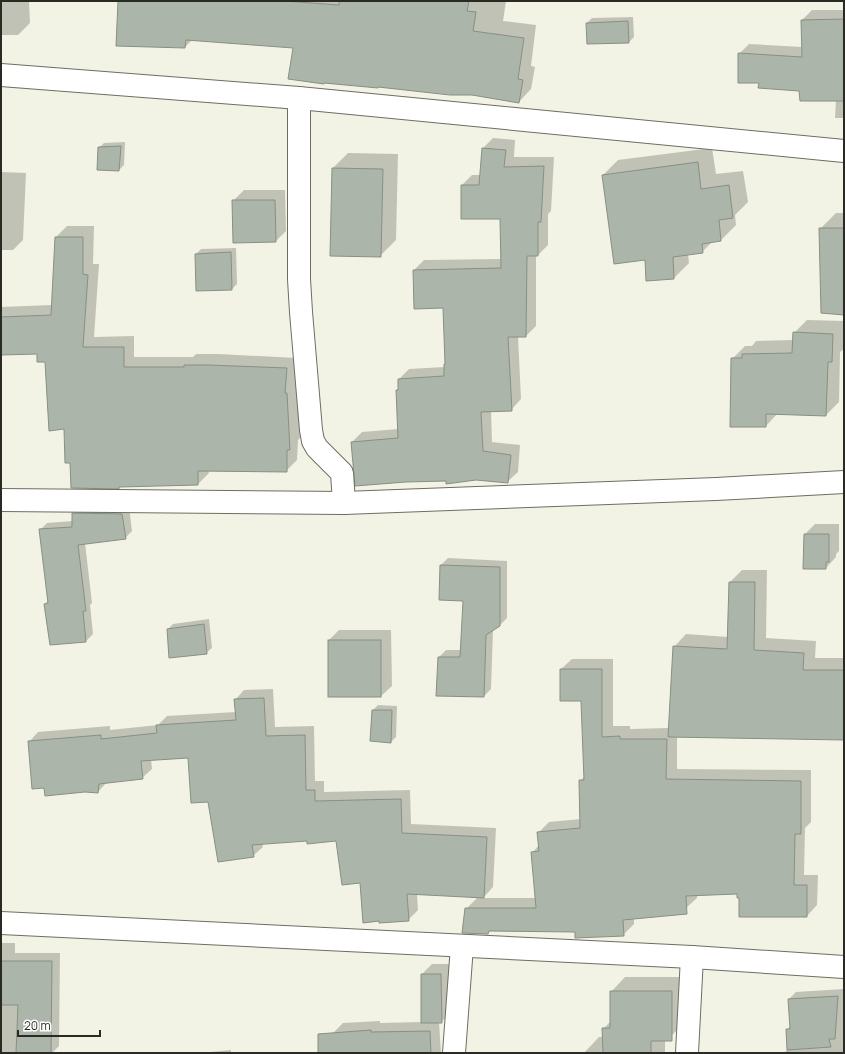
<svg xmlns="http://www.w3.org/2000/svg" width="845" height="1054" viewBox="0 0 845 1054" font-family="Manrope,sans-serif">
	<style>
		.shadow { fill: #0003 }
		.building { fill: #acb5a9; stroke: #879084 }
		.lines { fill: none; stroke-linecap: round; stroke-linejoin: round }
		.minor-casing { stroke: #6d6e61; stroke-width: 24 }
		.minor { stroke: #fff; stroke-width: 22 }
	</style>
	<rect width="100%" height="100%" fill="#f2f3e4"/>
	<g class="shadow">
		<polygon points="1,1 29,1 30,23 18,35 1,35"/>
		<polygon points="119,1 506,1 503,21 536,25 531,66 535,67 531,89 519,102 472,94 294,47 192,40 185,47"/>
		<polygon points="812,10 844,10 844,118 835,118 836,100 800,90 760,82 739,54 749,44 802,47 802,20"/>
		<polygon points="633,17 634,37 629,42 587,23 592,18"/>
		<polygon points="493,138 515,140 514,157 554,157 551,211 548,214 548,245 538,255 536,255 536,326 526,336 518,336 521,399 511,410 491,410 492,442 520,445 518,472 507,482 476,479 447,480 352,442 362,432 398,429 397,390 399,388 399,379 409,369 445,367 446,363 444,307 414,270 424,260 502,259 501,218 462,185 472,175 481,175 483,148"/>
		<polygon points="125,142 124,165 119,170 99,148 104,143"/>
		<polygon points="712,148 716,174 743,171 748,202 735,215 736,225 721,240 713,241 702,252 688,254 689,263 674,278 645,258 603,175 618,160"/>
		<polygon points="348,153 398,154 396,240 380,256 333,168"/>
		<polygon points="1,172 26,173 23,240 13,250 1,250"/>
		<polygon points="244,190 285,190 286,231 276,241 233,201"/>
		<polygon points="836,213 844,213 844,314 820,229"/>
		<polygon points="67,226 94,226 93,264 99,264 94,337 134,336 134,357 193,357 196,354 219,354 297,358 296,383 298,383 300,438 298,440 297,460 286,471 208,470 209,473 198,484 120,486 119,488 71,462 65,428 46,361 38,353 1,354 1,307 52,305 56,237"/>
		<polygon points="236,248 237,284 232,289 196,254 201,249"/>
		<polygon points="807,320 844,321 844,349 840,352 839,402 826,415 778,413 766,426 732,359 745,346 752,346 756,341 794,340 794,333"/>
		<polygon points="80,507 129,507 132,531 125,538 85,543 92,603 90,605 93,634 86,641 45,604 48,601 40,530 47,523 73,521 73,514"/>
		<polygon points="815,524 839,524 839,551 836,554 836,557 826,568 805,534"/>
		<polygon points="448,558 507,561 507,618 500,625 493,630 491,689 484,696 437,695 439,657 446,650 461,650 464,600 441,565"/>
		<polygon points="742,570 767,570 766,638 816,641 815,658 844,658 844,739 677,737 677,769 811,770 811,822 805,828 804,875 818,875 817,905 807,916 740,897 738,893 697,894 697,898 686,908 634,918 634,924 623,935 576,931 491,930 488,933 466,909 478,897 417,894 418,910 408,920 360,882 337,840 308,840 262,843 263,847 253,856 189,757 151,759 152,769 142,778 107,782 98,792 45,786 29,742 38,732 110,726 110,730 158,725 167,716 236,712 235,700 244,690 273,689 275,727 314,726 315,781 324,781 324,792 410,790 411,824 496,828 493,887 483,898 536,898 532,853 539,845 538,833 549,822 581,819 580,781 585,776 582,700 561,669 572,659 613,659 613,726 630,726 630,729 669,728 674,647 686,634 728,637 730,582"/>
		<polygon points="209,619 212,648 206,653 168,629 173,624"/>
		<polygon points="339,630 391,630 392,686 381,696 329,696 329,640"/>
		<polygon points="378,705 397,706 396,737 391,742 371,740 373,710"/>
		<polygon points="1,943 15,943 15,953 60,953 59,1046 52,1053 1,1053"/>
		<polygon points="432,964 451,964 452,1011 441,1022 439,1022 441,1053 333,1053 335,1052 334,1032 343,1023 380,1021 380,1023 422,1022 422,974"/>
		<polygon points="625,977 682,977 681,1026 667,1040 665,1040 665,1053 584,1053 599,1037 604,1037 604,1028 611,1021 611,992"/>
		<polygon points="844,989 844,1053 784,1053 788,1049 787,1030 791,1025 789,999 796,992"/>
		<polygon points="231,1050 231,1053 199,1053"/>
	</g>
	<g class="building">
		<polygon points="118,1 284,1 339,5 339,1 469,1 467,11 476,12 473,31 524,38 518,79 523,80 519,103 472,95 450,95 378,87 378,88 324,83 324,84 288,79 293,48 186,40 185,48 116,46"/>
		<polygon points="844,19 844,101 800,101 799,91 758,88 759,83 738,83 738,53 802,57 801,20"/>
		<polygon points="628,21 629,43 587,44 586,23"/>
		<polygon points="121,146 119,171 97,170 98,147"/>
		<polygon points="482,148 506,150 504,167 544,166 541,222 538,222 538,256 527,256 526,337 508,337 512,411 481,412 483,451 511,455 508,483 476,480 446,484 446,481 406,482 355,486 351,442 398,438 396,390 398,390 398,379 444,376 444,364 445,364 443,308 414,309 413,270 501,268 500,219 461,219 461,185 479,185"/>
		<polygon points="698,162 701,189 729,185 733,218 719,220 721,241 702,244 703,253 673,257 674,279 646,281 645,260 614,264 602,175"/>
		<polygon points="332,168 383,169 381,257 330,256"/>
		<polygon points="232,200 275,200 276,242 233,243"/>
		<polygon points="819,228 844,228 844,315 821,313"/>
		<polygon points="55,237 83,237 83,274 88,275 83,347 124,347 124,367 184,367 184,365 208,365 287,368 285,393 287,393 290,450 287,450 287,472 198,471 198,485 119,487 119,489 71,488 70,463 65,463 64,429 49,431 45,362 37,362 37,354 1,355 1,317 51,315"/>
		<polygon points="231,252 232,290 196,291 195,254"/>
		<polygon points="793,332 833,334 832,362 828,362 826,416 766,414 766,427 730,427 731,358 742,358 742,354 792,353"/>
		<polygon points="72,513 122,514 126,539 78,545 86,611 83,611 86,642 50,645 44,604 48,603 39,529 72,527"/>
		<polygon points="804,534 829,534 829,562 826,562 826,569 803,569"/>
		<polygon points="440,565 500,567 500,626 486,635 484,697 436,696 438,657 460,657 463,601 439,600"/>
		<polygon points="729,582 755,582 754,650 804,653 803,670 844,670 844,740 668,737 673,646 727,649"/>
		<polygon points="204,624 207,654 169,658 167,629"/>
		<rect x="328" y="640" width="53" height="57"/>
		<polygon points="560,669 602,669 602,737 620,736 620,739 667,739 666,779 801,781 801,834 795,834 794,885 807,885 807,917 739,917 739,898 737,898 737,894 686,896 687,914 623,920 624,936 575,938 575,932 489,931 488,934 462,933 465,908 536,908 531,852 539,851 537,832 580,828 579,780 584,780 581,701 560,701"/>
		<polygon points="264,698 266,736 305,735 306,790 315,790 315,801 401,799 402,833 487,837 484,898 407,894 409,921 379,923 379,921 363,923 360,883 342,885 336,841 307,844 307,841 252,845 254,857 218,862 208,802 191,803 188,758 141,761 143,779 99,784 98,793 85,792 45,796 44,788 32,789 28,741 101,735 101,739 157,733 156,725 236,720 234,699"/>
		<polygon points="372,710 392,710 391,743 370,741"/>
		<polygon points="1,961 52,961 51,1053 16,1053 18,1005 1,1005"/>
		<polygon points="421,974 441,974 442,1023 421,1023"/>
		<polygon points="610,991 672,991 672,1041 651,1041 651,1053 603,1053 602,1028 610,1028"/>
		<polygon points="838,996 835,1039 829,1039 831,1047 787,1050 786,1029 790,1029 788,999"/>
		<polygon points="371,1030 371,1032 430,1031 431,1053 318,1053 318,1034"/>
	</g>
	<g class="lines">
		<g class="minor-casing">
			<g id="minor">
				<polyline points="1,75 299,98 844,151"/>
				<polyline points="299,98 299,279 301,312 311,430 313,441 317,448 342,473 344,503"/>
				<polyline points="1,500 344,503 716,489 844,482"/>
				<polyline points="1,923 692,957 844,967"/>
				<polyline points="454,1053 462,946"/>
				<polyline points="687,1053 692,957"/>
			</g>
		</g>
		<use href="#minor" class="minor"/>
	</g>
	<rect width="845" height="1054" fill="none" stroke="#2a2a25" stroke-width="4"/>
	<path d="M18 1030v6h82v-6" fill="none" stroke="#2a2a25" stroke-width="2"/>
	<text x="24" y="1030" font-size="12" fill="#2a2a25" stroke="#ffffff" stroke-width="3" paint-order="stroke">20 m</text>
</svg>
